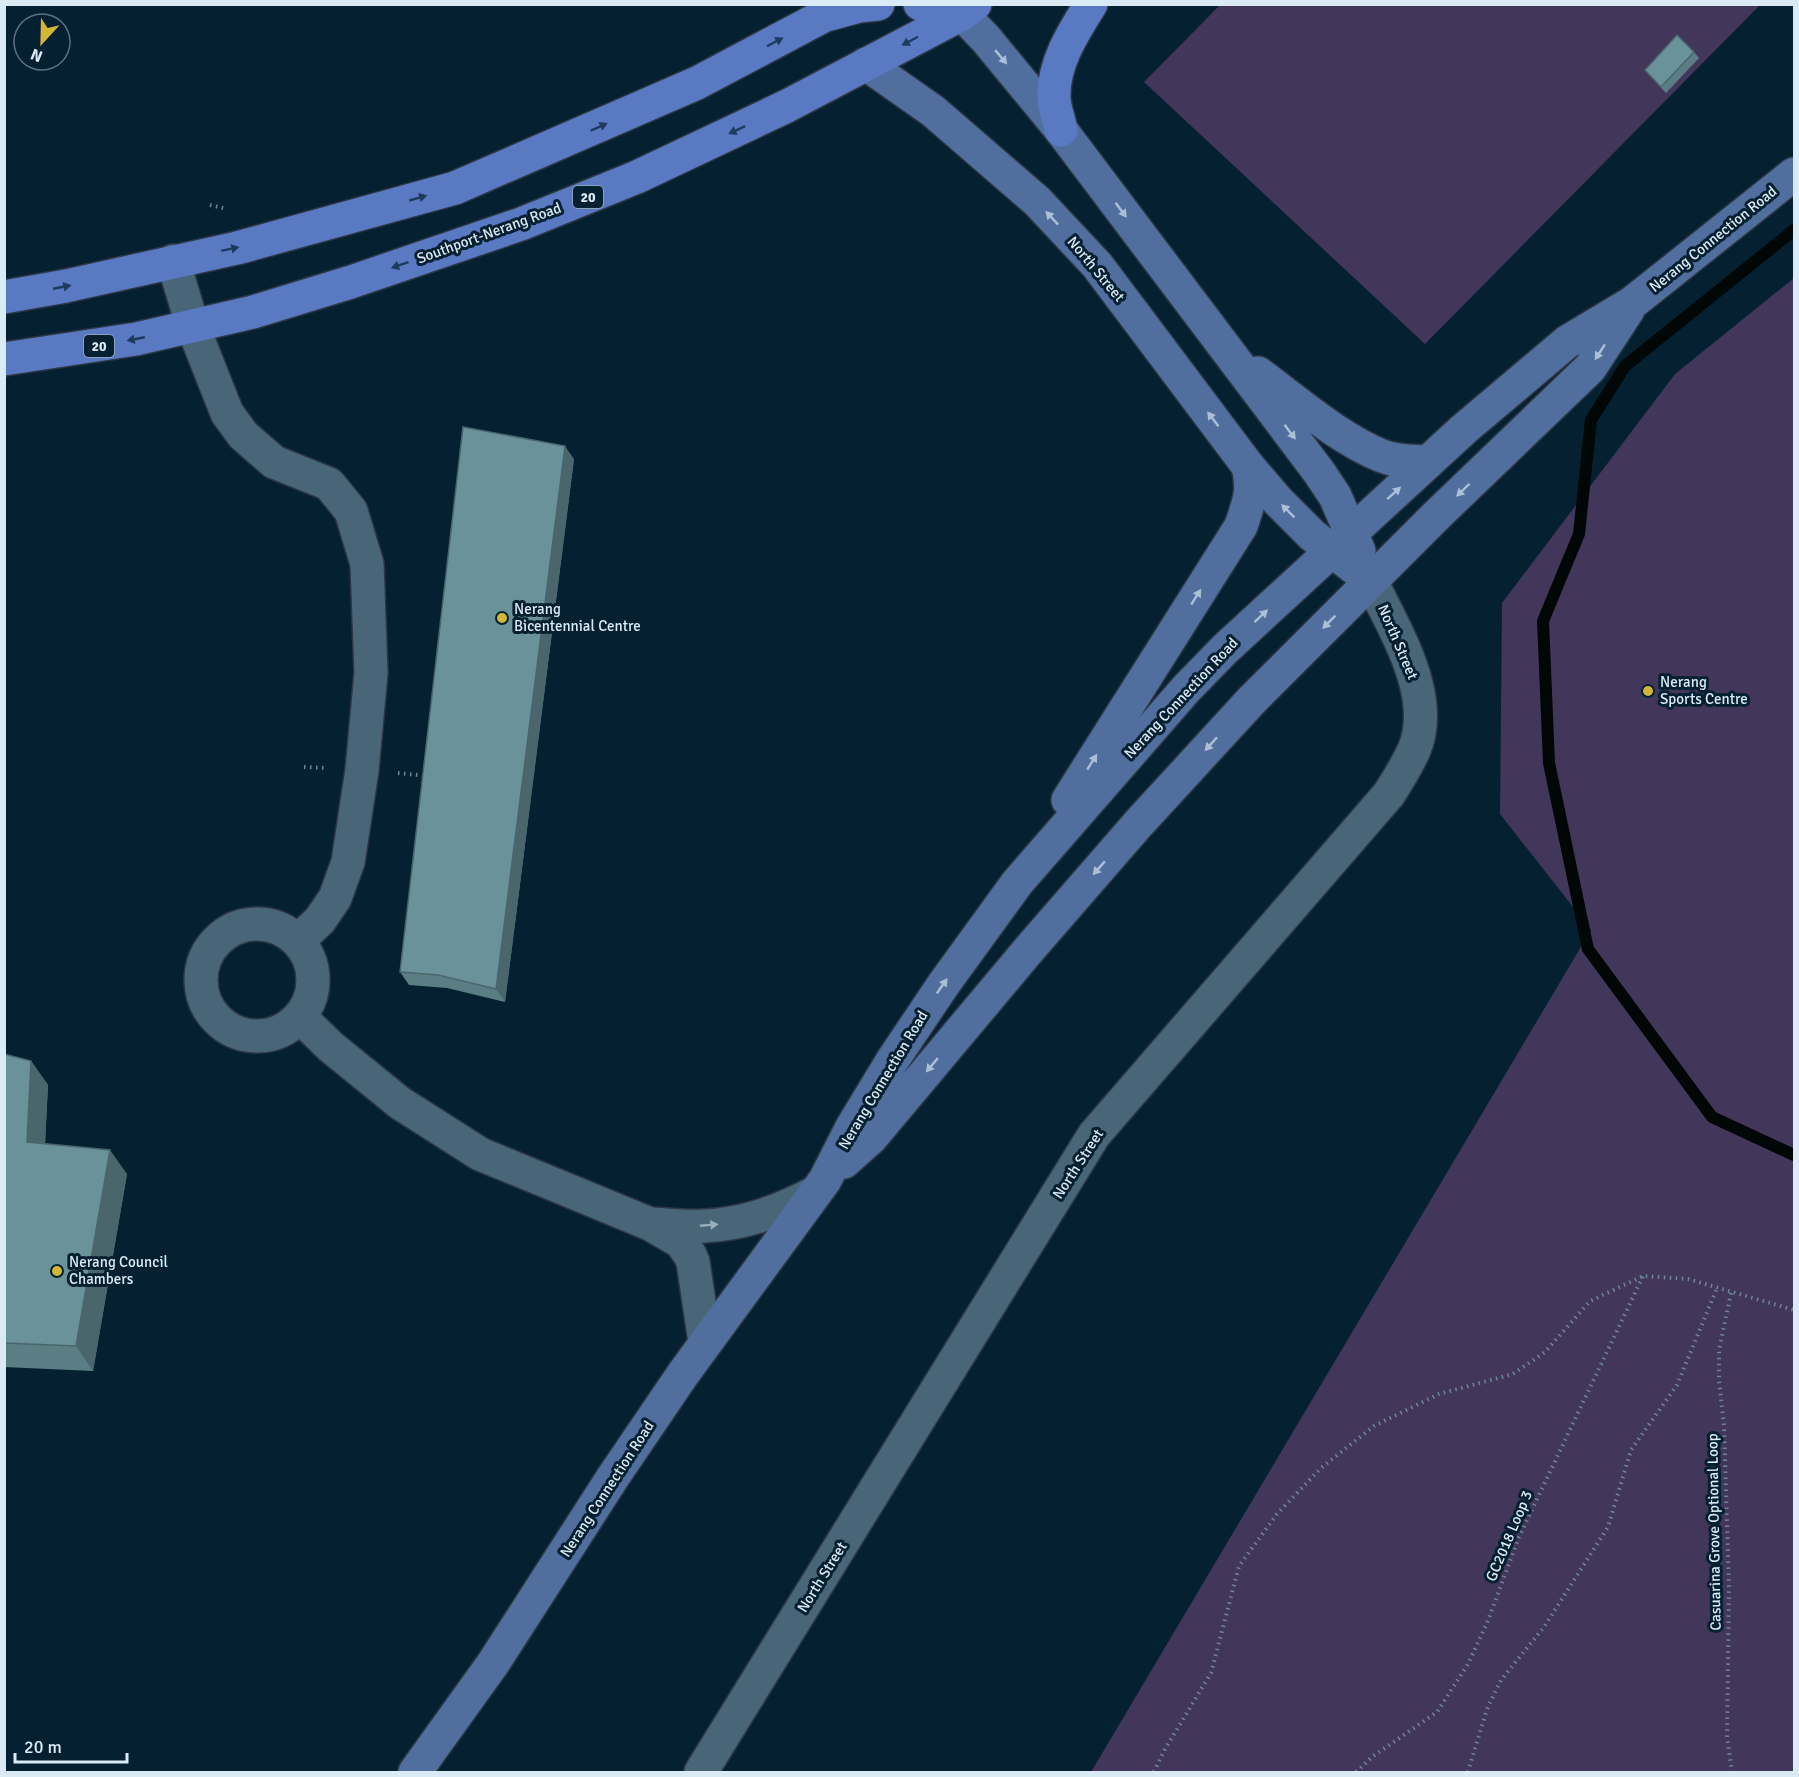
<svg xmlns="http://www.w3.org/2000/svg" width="1799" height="1777" viewBox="0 0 1799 1777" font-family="Signika,sans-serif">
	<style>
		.green { fill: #42365b }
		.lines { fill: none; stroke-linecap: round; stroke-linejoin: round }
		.stream { stroke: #000706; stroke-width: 12 }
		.minor-casing { stroke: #2c3644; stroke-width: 36 }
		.secondary-casing { stroke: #2c3644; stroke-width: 36 }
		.primary-casing { stroke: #2c3644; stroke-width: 36 }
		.path { stroke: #708694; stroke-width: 4; stroke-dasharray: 1.5 4.5; stroke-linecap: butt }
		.minor { stroke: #496679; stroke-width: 33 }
		.secondary { stroke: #516f9e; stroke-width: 33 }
		.primary { stroke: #5979c3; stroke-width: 33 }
		.wall { fill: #5a7e84 }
		.shaded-wall { fill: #4a666c }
		.building { fill: #69929a; stroke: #4a666c; stroke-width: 1.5 }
		.oneway { fill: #1e3b5d }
		.oneway2 { fill: #abc0d7 }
		.oneway3 { fill: #99afbe }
		.poi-dot { fill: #d3b635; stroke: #052031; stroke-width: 2 }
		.labels { text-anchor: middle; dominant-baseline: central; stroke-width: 6; stroke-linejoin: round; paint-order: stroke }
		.shield { fill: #052031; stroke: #9baebb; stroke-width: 1.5 }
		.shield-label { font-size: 14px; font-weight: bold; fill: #dbebf6 }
		.street-label { font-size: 15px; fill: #dbebf6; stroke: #052031 }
		.poi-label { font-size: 15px; fill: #dbebf6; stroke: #052031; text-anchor: start }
	</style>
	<rect width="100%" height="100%" fill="#052031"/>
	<g class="green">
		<polygon points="1220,5 1760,5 1425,344 1144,82"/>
		<polygon points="1794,278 1794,1772 1091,1772 1591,930 1500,814 1502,603 1675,374"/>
	</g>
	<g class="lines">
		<polyline class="stream" points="1794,230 1625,366 1591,420 1579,534 1543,621 1549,763 1588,949 1712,1117 1794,1155"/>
		<g class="minor-casing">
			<g id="minor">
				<polyline points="173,261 193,327 227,413 243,435 274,462 329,484 351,511 367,564 371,673 362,770 348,862 335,898 320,920 298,941"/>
				<circle cx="257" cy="980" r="56"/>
				<polyline points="300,1017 331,1047 400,1103 480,1154 650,1224 681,1242 690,1255 693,1262 705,1342"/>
				<path d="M652,1224C669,1225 687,1227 704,1226C745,1224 780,1211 816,1192"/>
				<path d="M701,1772L1094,1135L1389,794C1398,780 1407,765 1414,750C1437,696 1394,629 1371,581"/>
			</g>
		</g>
		<g class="secondary-casing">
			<g id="secondary">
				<polyline points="962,14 986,39 1061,130 1319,472 1335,496 1359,551"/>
				<polyline points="866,64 933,111 1037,201 1097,265 1248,466 1278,501 1312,535 1371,581"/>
				<path d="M1258,373C1296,401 1338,438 1382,456C1397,462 1413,461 1428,462"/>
				<path d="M1068,800L1241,526C1249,502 1254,491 1248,466"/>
				<polyline points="844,1162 871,1138 1026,953 1138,824 1251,701 1435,517 1590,368 1628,310"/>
				<polyline points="415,1772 494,1662 613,1477 683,1374 825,1180 852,1127 892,1061 943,985 1017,883 1186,689 1225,649 1464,429 1567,342 1632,303 1794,174"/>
			</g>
		</g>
		<g class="primary-casing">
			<g id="primary">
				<polyline points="920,4 962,14"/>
				<polyline points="830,14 859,6 878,4"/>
				<path d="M1061,130C1059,119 1054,107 1054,97C1053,63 1074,31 1091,4"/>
				<polyline points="4,297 66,286 237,248 455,188 697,83 846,4"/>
				<polyline points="4,359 136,339 253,312 351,282 521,224 637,177 787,106 962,14 975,4"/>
			</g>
		</g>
		<g class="path">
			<polyline points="210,205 227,209"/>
			<polyline points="304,767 325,768"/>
			<polyline points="398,773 427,776"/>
			<polyline points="1731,1293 1719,1350 1719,1380 1724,1426 1729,1587 1727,1737 1732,1772"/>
			<polyline points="1154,1772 1165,1749 1211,1673 1239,1566 1277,1514 1321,1468 1374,1426 1439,1394 1513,1374 1545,1352 1590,1301 1643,1276 1688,1279 1794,1310"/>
			<polyline points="1356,1772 1372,1757 1437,1712 1468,1664 1487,1623 1519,1537 1643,1276"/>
			<polyline points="1468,1772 1487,1709 1501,1680 1544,1627 1608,1527 1631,1450 1677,1385 1717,1288"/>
		</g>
		<use href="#minor" class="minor"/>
		<use href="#secondary" class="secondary"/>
		<use href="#primary" class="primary"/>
	</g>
	<g class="wall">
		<polygon points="1694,52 1699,58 1666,93 1650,76 1645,70"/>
		<polygon points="574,459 505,1002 447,988 409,985 400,972"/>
		<polygon points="4,1054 31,1061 48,1085 45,1143 127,1174 93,1371 4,1367"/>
	</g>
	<g class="shaded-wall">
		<polygon points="565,446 574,459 505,1002 496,989"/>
		<polygon points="31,1061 48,1085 44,1166 27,1142"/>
		<polygon points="110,1150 127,1174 93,1371 76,1346"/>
	</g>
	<g class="building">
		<polygon points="1677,35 1694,52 1661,87 1645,70"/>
		<polygon points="463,427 565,446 496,989 438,975 400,972"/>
		<polygon points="4,1054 31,1061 27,1142 110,1150 76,1346 4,1343"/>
	</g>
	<defs><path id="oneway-solid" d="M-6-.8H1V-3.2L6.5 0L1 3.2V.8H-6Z" transform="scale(1.5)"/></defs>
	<g class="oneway">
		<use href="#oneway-solid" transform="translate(910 41) rotate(152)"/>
		<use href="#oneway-solid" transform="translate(775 42) rotate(-28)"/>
		<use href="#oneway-solid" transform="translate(599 127) rotate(-24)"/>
		<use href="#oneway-solid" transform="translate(737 130) rotate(155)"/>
		<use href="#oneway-solid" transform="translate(418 198) rotate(-16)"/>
		<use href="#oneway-solid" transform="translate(230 249) rotate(-12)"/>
		<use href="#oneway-solid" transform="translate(400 265) rotate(161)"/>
		<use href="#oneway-solid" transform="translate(62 287) rotate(-11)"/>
		<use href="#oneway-solid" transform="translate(136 339) rotate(169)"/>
	</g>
	<g class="oneway2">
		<use href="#oneway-solid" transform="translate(1001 57) rotate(50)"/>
		<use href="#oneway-solid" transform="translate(1121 210) rotate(53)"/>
		<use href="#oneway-solid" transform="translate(1052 218) rotate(-133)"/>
		<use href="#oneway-solid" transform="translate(1600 352) rotate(123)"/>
		<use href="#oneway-solid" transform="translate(1213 419) rotate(-127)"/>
		<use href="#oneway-solid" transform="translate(1290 432) rotate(53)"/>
		<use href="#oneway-solid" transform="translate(1463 490) rotate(136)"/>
		<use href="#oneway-solid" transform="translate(1394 493) rotate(-42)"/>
		<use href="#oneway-solid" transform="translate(1288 511) rotate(-135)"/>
		<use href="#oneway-solid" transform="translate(1196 597) rotate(-58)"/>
		<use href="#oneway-solid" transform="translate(1261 616) rotate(-43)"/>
		<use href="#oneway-solid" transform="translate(1329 622) rotate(135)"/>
		<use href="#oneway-solid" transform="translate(1211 744) rotate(132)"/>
		<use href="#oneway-solid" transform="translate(1092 762) rotate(-58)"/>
		<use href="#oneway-solid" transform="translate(1099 868) rotate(131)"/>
		<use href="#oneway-solid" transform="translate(942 986) rotate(-55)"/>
		<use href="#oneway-solid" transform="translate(932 1065) rotate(130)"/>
	</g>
	<use class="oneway3" href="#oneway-solid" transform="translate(709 1225) rotate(-5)"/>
	<g class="poi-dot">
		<circle cx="502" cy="618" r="6"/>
		<circle cx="1648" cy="691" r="6"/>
		<circle cx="57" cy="1271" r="6"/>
	</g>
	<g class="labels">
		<g class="shield">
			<rect x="573" y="186" width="30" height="22" rx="4.5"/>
			<rect x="84" y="335" width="30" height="22" rx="4.5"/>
		</g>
		<g class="shield-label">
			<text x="588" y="197">20</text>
			<text x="99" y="346">20</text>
		</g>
		<g class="street-label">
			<text transform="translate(489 233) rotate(-20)">Southport-Nerang Road</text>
			<text transform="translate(1713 239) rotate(-39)">Nerang Connection Road</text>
			<text transform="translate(1096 269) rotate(50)">North Street</text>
			<text transform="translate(1398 642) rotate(67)">North Street</text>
			<text transform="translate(1181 698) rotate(-47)">Nerang Connection Road</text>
			<text transform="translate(883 1080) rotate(-59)">Nerang Connection Road</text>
			<text transform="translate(1078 1164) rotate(-57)">North Street</text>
			<text transform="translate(607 1489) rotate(-57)">Nerang Connection Road</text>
			<text transform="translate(1714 1532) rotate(-91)">Casuarina Grove Optional Loop</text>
			<text transform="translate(1509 1536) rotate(-67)">GC2018 Loop 3</text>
			<text transform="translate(822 1577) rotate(-58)">North Street</text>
		</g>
		<g class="poi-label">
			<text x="514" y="609">Nerang<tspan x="514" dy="17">Bicentennial Centre</tspan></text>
			<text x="1660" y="682">Nerang<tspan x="1660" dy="17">Sports Centre</tspan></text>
			<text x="69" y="1262">Nerang Council<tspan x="69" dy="17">Chambers</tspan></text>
		</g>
	</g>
	<rect width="1799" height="1777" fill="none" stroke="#dbebf6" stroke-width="12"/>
	<g transform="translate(42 42) rotate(202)"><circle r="28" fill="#052031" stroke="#5b7180" stroke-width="1.5"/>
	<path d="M0-4.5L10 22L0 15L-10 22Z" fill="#d3b635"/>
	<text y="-9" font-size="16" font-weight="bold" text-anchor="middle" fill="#dbebf6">N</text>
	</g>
	<path d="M15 1753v9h112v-9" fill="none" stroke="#dbebf6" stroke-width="3"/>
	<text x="24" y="1753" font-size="18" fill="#dbebf6" stroke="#052031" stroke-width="4.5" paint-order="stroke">20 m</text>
</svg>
